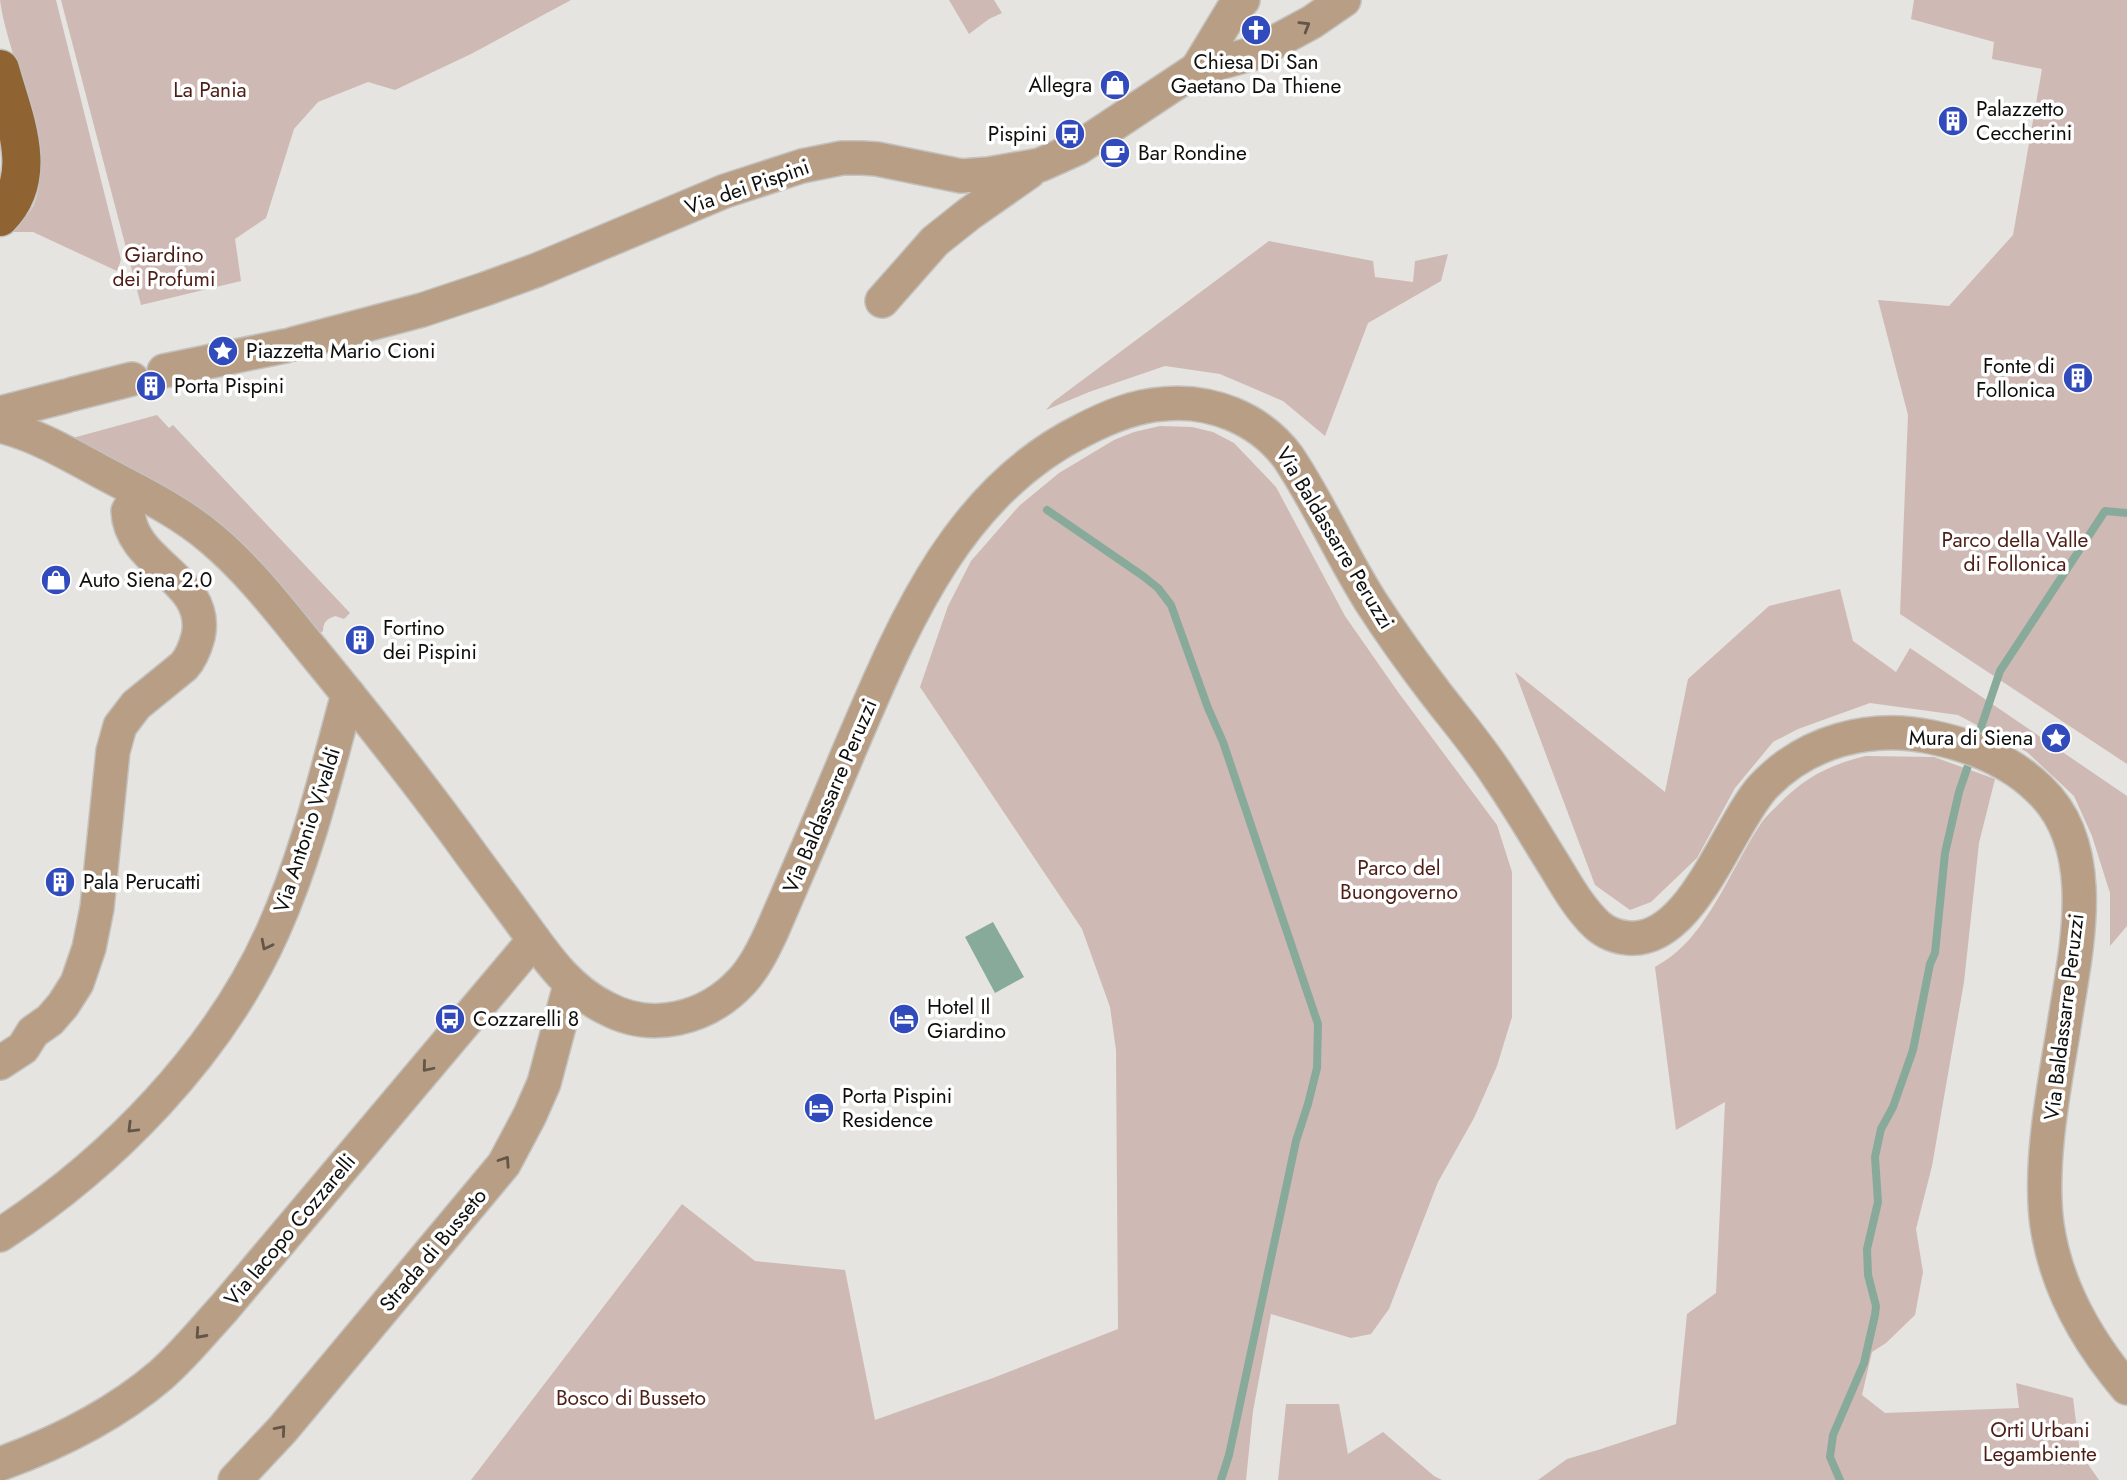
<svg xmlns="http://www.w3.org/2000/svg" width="2127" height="1480" viewBox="0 0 2127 1480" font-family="Jost,sans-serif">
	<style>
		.green { fill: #cfb9b4 }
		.water { fill: #88aa9b }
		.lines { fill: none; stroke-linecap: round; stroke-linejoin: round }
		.stream { stroke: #88aa9b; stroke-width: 8 }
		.minor-casing { stroke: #c3c2be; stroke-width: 36 }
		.major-casing { stroke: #c3c2be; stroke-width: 41 }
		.minor { stroke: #b89e85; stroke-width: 33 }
		.major { stroke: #906332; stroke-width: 38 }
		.oneway { stroke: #635648 }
		.labels { text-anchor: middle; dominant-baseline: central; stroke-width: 7; stroke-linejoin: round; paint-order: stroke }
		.poi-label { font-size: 21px; fill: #0e0e0c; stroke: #fff; text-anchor: start }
		.park-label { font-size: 21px; fill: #4d1e15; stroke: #fff }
		.street-label { font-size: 21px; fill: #0e0e0c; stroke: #fff }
	</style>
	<rect width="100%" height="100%" fill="#e5e4e0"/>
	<g class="green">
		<path d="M0,0H56L121,260L117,271L33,232H10C17,225 27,217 32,208C59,160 6,53 0,0Z"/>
		<polygon points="61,0 571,0 473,53 395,90 368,82 318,102 294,129 266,218 235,239 241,281 141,305"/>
		<polygon points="949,0 994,0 1002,13 989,19 969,34"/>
		<polygon points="1914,0 2127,0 2127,764 1900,614 1908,415 1878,300 1949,306 2013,235 2042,69 1992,59 1994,42 1911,19"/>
		<polygon points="1269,241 1373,261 1375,277 1413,282 1415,261 1448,254 1441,281 1368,323 1325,436 1283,401 1220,374 1165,366 1089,392 1046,410 1053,402"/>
		<path d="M157,415L169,428L173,425L350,613L344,619L335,616C327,619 323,622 323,631L320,633L246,549L69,439Z"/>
		<polygon points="1160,426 1192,427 1213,432 1234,443 1276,487 1345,616 1398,692 1497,825 1512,872 1512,1017 1497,1066 1474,1118 1438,1182 1389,1309 1371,1334 1351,1338 1271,1314 1253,1411 1246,1480 471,1480 682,1204 755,1261 845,1270 875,1420 993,1378 1118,1329 1116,1050 1110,1007 1082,929 920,687 948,606 971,561 1019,506 1059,473 1114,440 1134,432"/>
		<polygon points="1840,589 1853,641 1896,672 1910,648 2127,796 2127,926 2110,946 2110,893 2092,836 2074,796 2027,752 1958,715 1870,703 1798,729 1773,742 1735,788 1697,858 1651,902 1630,910 1595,885 1515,672 1665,792 1688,679 1769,606"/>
		<path d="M1866,756L1934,757L1995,779L1979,843L1964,982L1932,1166L1916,1229L1923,1272L1915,1315L1886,1343L1872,1352L1862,1395L1885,1413L2019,1408L2016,1383L2073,1398L2080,1453L2099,1480H1538L1567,1459L1598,1450L1676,1424L1687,1314L1716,1293L1725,1102L1676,1130L1655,967C1682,952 1698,931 1714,905C1730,879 1743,851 1760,825C1764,818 1771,812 1778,805C1804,778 1828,765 1866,756Z"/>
		<polygon points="1286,1404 1339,1404 1348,1454 1383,1432 1434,1476 1442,1480 1278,1480"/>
	</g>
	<polygon class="water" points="993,922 1024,977 995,993 965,937"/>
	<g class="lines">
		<g class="stream">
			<polyline points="1047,510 1143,576 1158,588 1171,605 1208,708 1223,742 1318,1024 1317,1068 1308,1104 1296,1141 1229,1455 1221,1480"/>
			<polyline points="1976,742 2000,671 2105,511 2127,513"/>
			<polyline points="1840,1480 1830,1457 1833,1435 1864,1363 1875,1315 1876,1306 1868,1275 1867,1249 1878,1202 1875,1157 1881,1129 1893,1107 1913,1050 1930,964 1935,953 1945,853 1959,792 1971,757"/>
		</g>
		<g class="minor-casing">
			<g id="minor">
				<polyline points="1197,69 1232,11 1243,0"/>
				<polyline points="882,301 935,241 969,214 1029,172"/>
				<polyline points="293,344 422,310 485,289 537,270 725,191 802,166 842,158 862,158 877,159 961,176 988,174 1040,165 1078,148 1197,69 1255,53 1312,22 1344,0"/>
				<polyline points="164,371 285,346"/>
				<polyline points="73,394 132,379"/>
				<polyline points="0,413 66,396"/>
				<path d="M0,426C34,434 67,453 98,470C137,491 178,510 212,539C250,571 281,612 312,650C367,717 422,786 473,857C490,880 507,903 524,926C547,958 569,990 606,1008C652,1033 707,1019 742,981C755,967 764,948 772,931C798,871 824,811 849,751C902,628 955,493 1083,430C1108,417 1134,406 1163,404C1210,399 1259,418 1288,457C1319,503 1341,555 1371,602C1391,633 1414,665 1437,695C1458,722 1481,749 1500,779C1520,808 1537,838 1556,868C1568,888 1580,909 1597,925C1606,933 1616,937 1628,938C1691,944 1726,829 1762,788C1805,741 1870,724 1931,737C1970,745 2011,761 2040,790C2103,850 2074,957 2063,1033C2053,1092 2039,1166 2047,1225C2056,1287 2087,1341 2127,1388"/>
				<path d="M0,1063L23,1048L33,1032L50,1020L63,1005L77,983L89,948L97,908L113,751L120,726L136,705L184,666C191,658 195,648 198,637C211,579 130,565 128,511L139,492"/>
				<path d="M0,1235C111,1163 218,1054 273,931C307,855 326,775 348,694"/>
				<path d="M0,1464C58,1443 113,1416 161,1375C184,1355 203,1331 224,1308L534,940"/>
				<polyline points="235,1480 282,1430 504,1164 530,1115 544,1083 570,985"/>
			</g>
		</g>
		<g class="major-casing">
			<path id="major" d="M0,69C13,117 41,175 0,217"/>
		</g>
		<use href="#minor" class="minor"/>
		<use href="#major" class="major"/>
	</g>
	<defs><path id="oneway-chevron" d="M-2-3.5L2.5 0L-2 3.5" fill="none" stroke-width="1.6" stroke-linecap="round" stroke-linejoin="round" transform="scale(1.75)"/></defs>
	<g class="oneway">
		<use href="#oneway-chevron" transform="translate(1305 26) rotate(-31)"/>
		<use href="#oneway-chevron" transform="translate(266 945) rotate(117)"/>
		<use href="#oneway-chevron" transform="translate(427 1067) rotate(130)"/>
		<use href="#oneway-chevron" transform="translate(132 1128) rotate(135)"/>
		<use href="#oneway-chevron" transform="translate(505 1161) rotate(-56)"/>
		<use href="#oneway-chevron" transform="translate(200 1334) rotate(132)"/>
		<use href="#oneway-chevron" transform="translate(281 1430) rotate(-49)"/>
	</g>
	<defs>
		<g id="church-disc" transform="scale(1.575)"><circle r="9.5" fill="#314bbc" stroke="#fff"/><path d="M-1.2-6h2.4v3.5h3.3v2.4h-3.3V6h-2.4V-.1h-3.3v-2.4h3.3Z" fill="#fff"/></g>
		<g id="shop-disc" transform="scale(1.575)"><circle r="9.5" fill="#314bbc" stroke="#fff"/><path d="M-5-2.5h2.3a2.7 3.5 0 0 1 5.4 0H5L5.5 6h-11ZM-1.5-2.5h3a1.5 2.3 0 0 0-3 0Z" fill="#fff"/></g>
		<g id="building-disc" transform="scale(1.575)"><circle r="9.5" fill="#314bbc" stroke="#fff"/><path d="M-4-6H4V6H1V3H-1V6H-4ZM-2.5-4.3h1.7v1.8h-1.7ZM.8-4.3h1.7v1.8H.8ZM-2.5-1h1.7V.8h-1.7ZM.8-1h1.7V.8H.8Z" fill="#fff"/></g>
		<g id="bus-disc" transform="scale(1.575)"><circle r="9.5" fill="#314bbc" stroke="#fff"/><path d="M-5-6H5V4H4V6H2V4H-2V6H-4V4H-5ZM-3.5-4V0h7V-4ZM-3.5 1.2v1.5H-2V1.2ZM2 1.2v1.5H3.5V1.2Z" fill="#fff"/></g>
		<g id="cafe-disc" transform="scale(1.575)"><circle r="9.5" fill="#314bbc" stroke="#fff"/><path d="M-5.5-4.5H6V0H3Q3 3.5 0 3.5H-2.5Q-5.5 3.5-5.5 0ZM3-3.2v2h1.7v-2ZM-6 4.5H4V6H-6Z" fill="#fff"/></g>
		<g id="sight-disc" transform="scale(1.575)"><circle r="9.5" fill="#314bbc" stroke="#fff"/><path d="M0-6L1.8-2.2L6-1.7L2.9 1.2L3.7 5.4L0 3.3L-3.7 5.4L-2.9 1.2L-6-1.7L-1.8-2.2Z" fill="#fff"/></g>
		<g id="hotel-disc" transform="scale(1.575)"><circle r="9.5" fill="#314bbc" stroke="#fff"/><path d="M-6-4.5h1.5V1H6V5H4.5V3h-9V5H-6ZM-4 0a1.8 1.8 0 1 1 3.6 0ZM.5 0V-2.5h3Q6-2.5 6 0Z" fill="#fff"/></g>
	</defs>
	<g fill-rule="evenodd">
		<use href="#church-disc" x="1256" y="30"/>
		<use href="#shop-disc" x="1115" y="85"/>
		<use href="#building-disc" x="1953" y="121"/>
		<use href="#bus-disc" x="1070" y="134"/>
		<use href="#cafe-disc" x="1115" y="153"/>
		<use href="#sight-disc" x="223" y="351"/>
		<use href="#building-disc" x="2078" y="378"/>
		<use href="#building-disc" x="151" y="386"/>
		<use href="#shop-disc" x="56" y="580"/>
		<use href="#building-disc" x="360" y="640"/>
		<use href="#sight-disc" x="2056" y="738"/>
		<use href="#building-disc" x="60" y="882"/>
		<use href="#bus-disc" x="450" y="1019"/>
		<use href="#hotel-disc" x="904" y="1019"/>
		<use href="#hotel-disc" x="819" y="1108"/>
	</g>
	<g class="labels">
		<g class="poi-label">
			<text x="1256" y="62" text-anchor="middle">Chiesa Di San<tspan x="1256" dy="24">Gaetano Da Thiene</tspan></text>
			<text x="1092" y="85" text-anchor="end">Allegra</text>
			<text x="1976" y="109">Palazzetto<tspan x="1976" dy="24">Ceccherini</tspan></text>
			<text x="1047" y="134" text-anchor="end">Pispini</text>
			<text x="1138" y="153">Bar Rondine</text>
			<text x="246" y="351">Piazzetta Mario Cioni</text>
			<text x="2055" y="366" text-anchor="end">Fonte di<tspan x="2055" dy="24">Follonica</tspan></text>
			<text x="174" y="386">Porta Pispini</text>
			<text x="79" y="580">Auto Siena 2.0</text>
			<text x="383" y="628">Fortino<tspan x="383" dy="24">dei Pispini</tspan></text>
			<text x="2033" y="738" text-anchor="end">Mura di Siena</text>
			<text x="83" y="882">Pala Perucatti</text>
			<text x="927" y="1007">Hotel Il<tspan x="927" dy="24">Giardino</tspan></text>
			<text x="473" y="1019">Cozzarelli 8</text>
			<text x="842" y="1096">Porta Pispini<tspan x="842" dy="24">Residence</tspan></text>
		</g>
		<g class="park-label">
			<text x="210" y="90">La Pania</text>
			<text x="164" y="255">Giardino<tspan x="164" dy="24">dei Profumi</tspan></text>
			<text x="2015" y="540">Parco della Valle<tspan x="2015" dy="24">di Follonica</tspan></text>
			<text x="1399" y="868">Parco del<tspan x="1399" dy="24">Buongoverno</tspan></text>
			<text x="631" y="1398">Bosco di Busseto</text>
			<text x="2040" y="1430">Orti Urbani<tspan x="2040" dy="24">Legambiente</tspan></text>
		</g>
		<g class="street-label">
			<text transform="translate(747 187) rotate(-19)">Via dei Pispini</text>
			<text transform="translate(1335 538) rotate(59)">Via Baldassarre Peruzzi</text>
			<text transform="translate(830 796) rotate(-67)">Via Baldassarre Peruzzi</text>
			<text transform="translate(307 830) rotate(-72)">Via Antonio Vivaldi</text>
			<text transform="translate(2064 1017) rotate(-83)">Via Baldassarre Peruzzi</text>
			<text transform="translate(290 1230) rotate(-50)">Via Iacopo Cozzarelli</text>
			<text transform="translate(433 1250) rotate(-50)">Strada di Busseto</text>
		</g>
	</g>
</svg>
